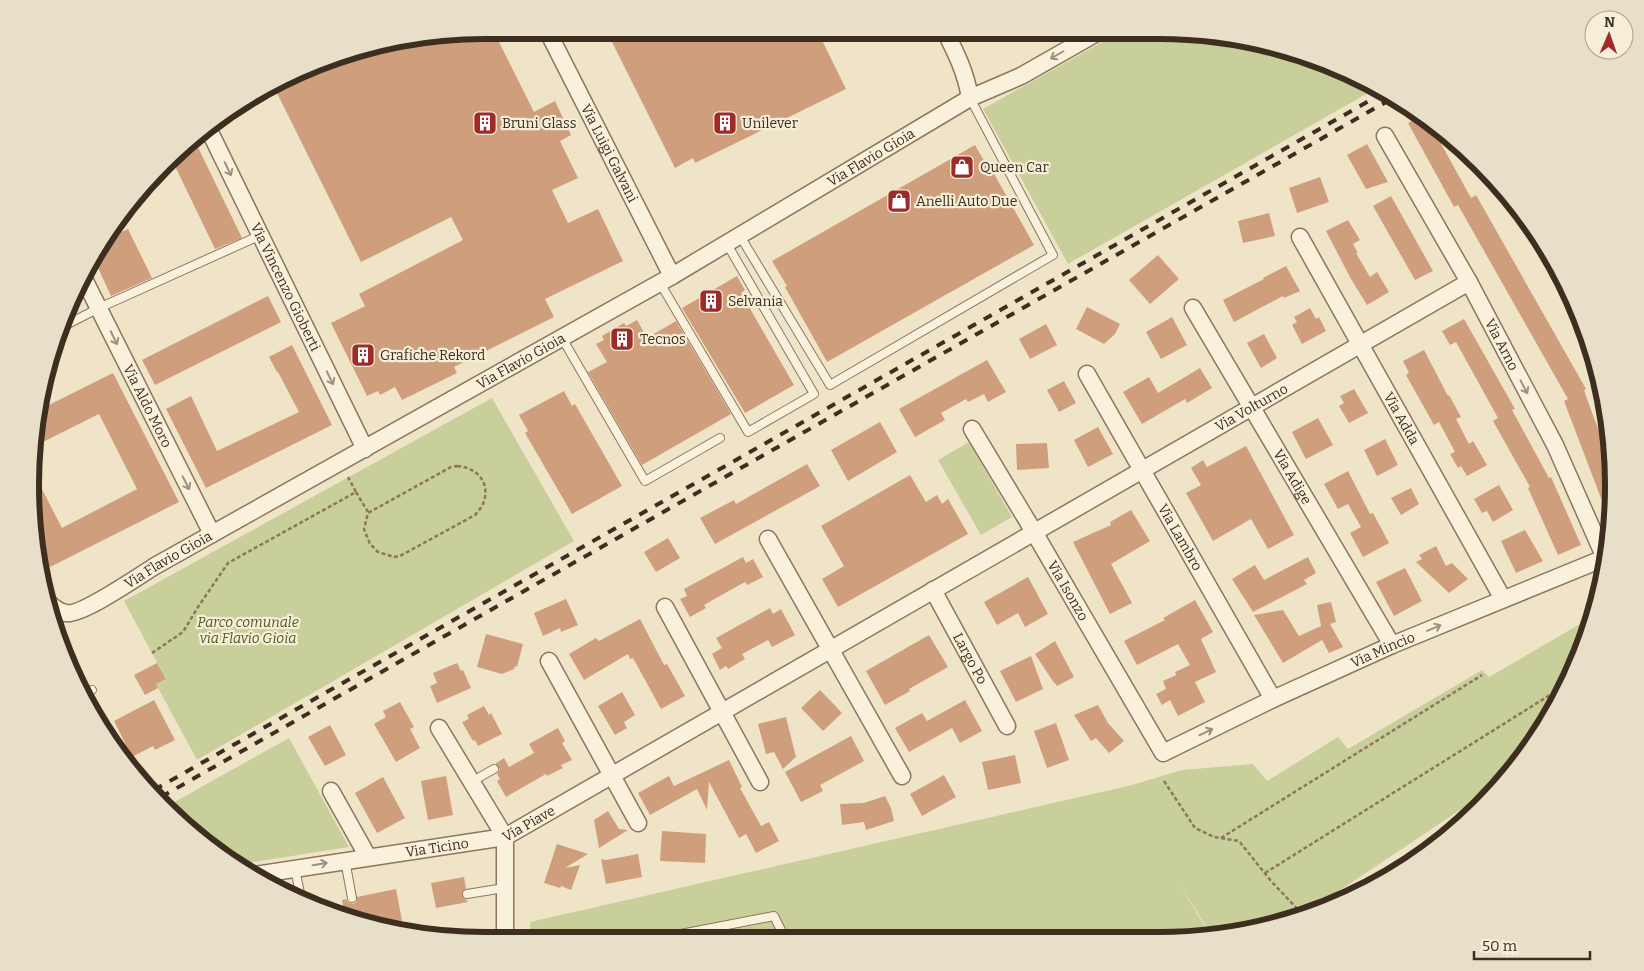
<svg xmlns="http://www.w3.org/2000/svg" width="1644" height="971" viewBox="0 0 1644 971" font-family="Bitter,serif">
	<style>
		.green { fill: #c9cf9b }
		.building { fill: #cf9f7d }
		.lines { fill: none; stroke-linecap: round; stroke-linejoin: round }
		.lane-casing { stroke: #8d765c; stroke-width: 10 }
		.street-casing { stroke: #8d765c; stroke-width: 19 }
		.path { stroke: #8d765c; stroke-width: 2.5; stroke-dasharray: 4 2.5; stroke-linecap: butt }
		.lane { stroke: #faf1dc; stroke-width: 8 }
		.street { stroke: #faf1dc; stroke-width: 16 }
		.rail { stroke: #3d2e20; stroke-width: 4; stroke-dasharray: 9 9; stroke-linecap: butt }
		.oneway { stroke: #9c907e }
		.labels { text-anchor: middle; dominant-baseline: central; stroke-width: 4.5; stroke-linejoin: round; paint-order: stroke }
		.poi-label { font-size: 14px; fill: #3d2e20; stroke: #f7eed8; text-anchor: start }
		.street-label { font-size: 14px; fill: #3d2e20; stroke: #f7eed8 }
		.park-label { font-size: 14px; font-style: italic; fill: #4d5a26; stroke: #f7eed8 }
		.rim { fill: none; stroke: #3d2e20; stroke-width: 6 }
	</style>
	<rect width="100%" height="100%" fill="#f0e4c8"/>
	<g class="green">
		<polygon points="1122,31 1189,31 1305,54 1375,89 1068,264 983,109"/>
		<polygon points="492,398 574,541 197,760 156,684 166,679 124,601"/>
		<polygon points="969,442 1012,517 981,535 938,460"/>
		<polygon points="1592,617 1579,660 1537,739 1496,786 1297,919 1212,935 1177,881 1211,936 1189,940 530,940 530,922 1132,785 1182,770 1253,764 1267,781 1338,737 1348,749 1482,670 1489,677"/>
		<polygon points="289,738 349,847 235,865 169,805"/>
	</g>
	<g class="building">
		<polygon points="486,30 493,30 534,112 555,101 571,135 560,141 578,178 552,190 568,223 598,209 623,261 545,299 554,317 454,367 457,373 402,400 395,387 380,395 378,391 367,396 331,323 365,306 359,294 463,240 451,217 361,262 275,89 339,54"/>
		<polygon points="606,30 817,30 846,89 695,163 693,158 675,168"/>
		<polygon points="1422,116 1428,120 1471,198 1476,195 1586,389 1584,390 1591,410 1612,464 1614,486 1610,522 1564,401 1568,399 1458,205 1454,207 1408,123"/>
		<polygon points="194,139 242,238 215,249 173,162"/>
		<polygon points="1367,144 1388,182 1366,189 1347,155"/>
		<polygon points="975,145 990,171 992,170 1034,245 827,362 785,287 787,286 772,261"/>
		<polygon points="1320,177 1329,202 1297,213 1289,188"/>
		<polygon points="1391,196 1433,271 1415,280 1373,206"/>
		<polygon points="1269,213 1275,236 1243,243 1238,221"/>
		<polygon points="1348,220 1360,240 1353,244 1358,253 1356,253 1370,277 1377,272 1389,292 1367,305 1351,279 1326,231"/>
		<polygon points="128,229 152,278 111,296 94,259 108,231 111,237"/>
		<polygon points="1158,255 1179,279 1150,304 1129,280"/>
		<polygon points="1286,266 1300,291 1284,298 1283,296 1234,322 1223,300 1264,279 1263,278"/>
		<polygon points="737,276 745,290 741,293 794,385 745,413 682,308"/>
		<polygon points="268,296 281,322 155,385 142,360"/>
		<polygon points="1087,307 1120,324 1115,334 1104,344 1076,329"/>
		<polygon points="1310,308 1316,319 1319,317 1326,331 1302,344 1292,325 1297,322 1294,317"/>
		<polygon points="1172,317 1187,345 1161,359 1146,332"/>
		<polygon points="1464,319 1515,409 1512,410 1549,478 1551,477 1581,545 1558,555 1528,488 1530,487 1493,421 1498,418 1456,342 1450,345 1442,331"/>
		<polygon points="637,320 647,338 676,321 731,414 642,465 588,372 607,362 596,344 604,340 602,336 624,323 626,326"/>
		<polygon points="1046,324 1057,345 1030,359 1019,339"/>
		<polygon points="1264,334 1277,358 1261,368 1247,343"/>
		<polygon points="292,345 332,425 206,488 166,409 191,396 217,451 299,412 278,372 277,372 269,357"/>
		<polygon points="1424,350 1448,396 1449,395 1461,417 1456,419 1469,444 1473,441 1487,465 1467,476 1461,466 1458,468 1450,454 1455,452 1439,422 1434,425 1406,375 1409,373 1403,361"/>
		<polygon points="987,360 1006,392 988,402 984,394 968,402 966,399 941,413 945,420 915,437 899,409"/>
		<polygon points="1200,368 1212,388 1187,403 1185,399 1142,424 1123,392 1149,377 1158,393"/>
		<polygon points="113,373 179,502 50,567 41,550 30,485 32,470 62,528 137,489 99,414 37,445 43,408"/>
		<polygon points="1064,381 1076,403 1059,412 1047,390"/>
		<polygon points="1354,389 1368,413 1349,423 1339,406 1344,403 1340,396"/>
		<polygon points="564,391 572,406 575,404 622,486 572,514 525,433 528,431 519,415"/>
		<polygon points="1318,418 1333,445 1306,459 1292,432"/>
		<polygon points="880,422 897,452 848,481 831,450"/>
		<polygon points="1098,427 1113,454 1088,467 1074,440"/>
		<polygon points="1385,439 1398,465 1377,476 1364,450"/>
		<polygon points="1047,443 1049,468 1017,470 1016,444"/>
		<polygon points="1246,446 1294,535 1268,549 1251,519 1213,541 1186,493 1201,485 1191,468 1203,460 1207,467"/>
		<polygon points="807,464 820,486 715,544 700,518 734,500 736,504"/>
		<polygon points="1348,471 1370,514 1373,513 1389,543 1363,557 1350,533 1361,527 1348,504 1338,509 1324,484"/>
		<polygon points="910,475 926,502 937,495 942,504 948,499 968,534 838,607 822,579 844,566 821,526"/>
		<polygon points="1499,485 1513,510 1493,522 1487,511 1482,513 1474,499"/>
		<polygon points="1411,488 1419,504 1401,515 1391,498"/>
		<polygon points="1131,510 1150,541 1111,564 1132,603 1110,614 1073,542 1111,525 1110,522"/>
		<polygon points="1525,530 1543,561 1516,573 1501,541"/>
		<polygon points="668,538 680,558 656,572 644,552"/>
		<polygon points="1436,546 1446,566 1452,563 1468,579 1449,593 1416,562 1422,559 1419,555"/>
		<polygon points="743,557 746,563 753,559 763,577 747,585 745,582 718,597 704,605 706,608 690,617 680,599 687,596 684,589"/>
		<polygon points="1308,557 1316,573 1304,580 1307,584 1253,612 1232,579 1255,565 1264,580"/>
		<polygon points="1405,568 1422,601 1394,616 1376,582"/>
		<polygon points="1028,577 1048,614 1025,627 1018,613 997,625 984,602"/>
		<polygon points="566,599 578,625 561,632 560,628 543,636 534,613"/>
		<polygon points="1195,600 1213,632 1201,639 1216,672 1195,682 1205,702 1178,716 1170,700 1162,705 1156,694 1166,689 1163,681 1176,675 1175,672 1190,665 1178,644 1137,665 1124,641 1165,620 1163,618"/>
		<polygon points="1331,602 1336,622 1330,624 1343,647 1329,653 1322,640 1283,663 1254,615 1283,610 1299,636 1321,626 1317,605"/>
		<polygon points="770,608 773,614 781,609 795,635 772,647 768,640 742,654 745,659 728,669 726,666 720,670 712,654 722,648 716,638"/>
		<polygon points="640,619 664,665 667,664 685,696 661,709 633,658 630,659 628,654 584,680 569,654 596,638 599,641"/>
		<polygon points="486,634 523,644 517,667 515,666 514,669 502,674 477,667"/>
		<polygon points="929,635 948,667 909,689 910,691 885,705 866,671"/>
		<polygon points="1055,641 1074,677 1057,686 1055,683 1054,683 1035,654"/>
		<polygon points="1031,656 1043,689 1016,702 1000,671"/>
		<polygon points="157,663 166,679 156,684 158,688 145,695 134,675"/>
		<polygon points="457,663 461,671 463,670 471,688 437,703 430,686 437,683 433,673"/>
		<polygon points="820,690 842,713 823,731 801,708"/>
		<polygon points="622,692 635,715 624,722 627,728 615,735 598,706"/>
		<polygon points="154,700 175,740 155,750 153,746 132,757 114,721"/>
		<polygon points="965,700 982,731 960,743 952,728 909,752 895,728 922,713 927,721"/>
		<polygon points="400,702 414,727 410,729 420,748 396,762 374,724 386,717 383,711"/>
		<polygon points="1098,705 1108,723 1124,741 1109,753 1096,738 1091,741 1074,715"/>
		<polygon points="484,706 489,715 491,713 502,734 478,746 475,740 473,741 462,722 469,719 467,715"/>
		<polygon points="786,717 796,757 783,769 774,752 766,754 758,724"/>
		<polygon points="1056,723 1069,760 1047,768 1034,731"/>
		<polygon points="330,725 346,755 325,766 308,737"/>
		<polygon points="558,728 565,741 562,743 572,760 561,765 563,768 547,776 546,774 506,797 497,781 500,779 497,774 500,769 495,764 504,758 509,767 534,753 529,744"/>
		<polygon points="851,736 864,761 820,785 823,791 801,802 785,772"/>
		<polygon points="1015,755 1021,783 988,790 982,762"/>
		<polygon points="729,760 742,787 740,788 761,826 769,822 779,841 756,853 746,834 739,838 709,782 707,810 697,789 650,815 638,793 669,776 674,786"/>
		<polygon points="944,775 956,797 922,816 910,794"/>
		<polygon points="446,776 453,815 428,820 421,781"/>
		<polygon points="383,777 405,818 377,833 355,793"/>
		<polygon points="885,796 891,808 894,821 866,830 864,822 842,825 840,804 864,803"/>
		<polygon points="608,811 619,829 628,830 599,848 594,820"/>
		<polygon points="662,831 706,834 705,863 660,861"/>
		<polygon points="557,844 588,854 565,868 580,865 571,890 561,886 560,888 544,883"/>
		<polygon points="638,854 642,877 606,884 601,859 606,860"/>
		<polygon points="464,877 466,889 462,892 462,895 468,902 436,908 431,883"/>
		<polygon points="396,889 402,921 380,925 345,918 342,900 346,899 348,902 353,904 356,902 357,897"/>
	</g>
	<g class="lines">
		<g class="lane-casing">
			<g id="lane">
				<polyline points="740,236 830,385 1053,255 970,98"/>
				<polyline points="660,283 748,432 814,394 727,244"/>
				<polyline points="60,328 99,308 261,235"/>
				<polyline points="562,338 645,481 720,438"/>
				<polyline points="87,693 92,690"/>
				<polyline points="471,782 494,769"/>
				<polyline points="345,860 352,898"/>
				<polyline points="295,869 301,898"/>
				<polyline points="467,894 504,888"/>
				<polyline points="650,940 774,916 786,940"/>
			</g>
		</g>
		<g class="street-casing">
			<g id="street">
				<path id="s1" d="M547,30L672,276"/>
				<path d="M945,31C956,53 966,73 970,98"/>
				<path id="s2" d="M207,126L365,449"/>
				<path id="s3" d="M1385,136L1469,282L1555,445L1605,558"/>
				<path id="s4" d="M1300,237L1503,599"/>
				<path id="s5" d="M84,279L212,534"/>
				<path id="s6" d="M1193,308L1392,645"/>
				<path id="s7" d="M1087,374L1273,699"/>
				<path id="s8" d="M972,429L1034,532L1163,753L1273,699L1392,645L1607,557"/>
				<polyline points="768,539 902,776"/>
				<path id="s9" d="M933,590L1007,726"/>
				<path id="s10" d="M49,603C54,608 59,612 66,613C81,616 139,576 155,566L672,276L970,98L1021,76L1100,31"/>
				<polyline points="665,607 760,782"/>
				<polyline points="549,661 638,823"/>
				<polyline points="439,728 505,837"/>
				<polyline points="331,791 368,857"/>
				<polyline points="505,837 505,940"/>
				<path id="s11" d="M254,875L505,837L1469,282"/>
			</g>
		</g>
		<g class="path">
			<path d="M457,466C485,468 495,495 475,515L400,556L394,557L378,552L370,544L364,529L368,513L451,467Z"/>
			<polyline points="356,492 368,512"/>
			<polyline points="152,653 183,632 198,607 228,563 356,492 348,477"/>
			<polyline points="1164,781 1195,828 1214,837 1239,841 1271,881 1305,917"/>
			<polyline points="1221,838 1482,675"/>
			<polyline points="1265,873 1566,685"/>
			<polyline points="1332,904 1470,816"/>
		</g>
		<use href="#lane" class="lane"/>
		<use href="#street" class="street"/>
		<g class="rail">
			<polyline points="154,790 1383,93"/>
			<polyline points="161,797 1393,98"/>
		</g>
	</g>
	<defs><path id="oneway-shaft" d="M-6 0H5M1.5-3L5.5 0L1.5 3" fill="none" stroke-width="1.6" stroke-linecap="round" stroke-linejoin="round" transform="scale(1.25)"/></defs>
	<g class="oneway">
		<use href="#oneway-shaft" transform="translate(1057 55) rotate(150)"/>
		<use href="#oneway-shaft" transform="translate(228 169) rotate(64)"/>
		<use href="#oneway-shaft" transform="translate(114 338) rotate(64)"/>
		<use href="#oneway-shaft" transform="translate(330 378) rotate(64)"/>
		<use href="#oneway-shaft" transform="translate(1524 387) rotate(62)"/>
		<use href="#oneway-shaft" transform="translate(186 483) rotate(63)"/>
		<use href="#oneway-shaft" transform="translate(1434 628) rotate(-23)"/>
		<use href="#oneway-shaft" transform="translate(1206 732) rotate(-26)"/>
		<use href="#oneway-shaft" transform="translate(320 864) rotate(-9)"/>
	</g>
	<defs>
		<g id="building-square" transform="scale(1.25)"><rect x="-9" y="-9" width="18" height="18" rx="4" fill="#9e2a2b" stroke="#f7eed8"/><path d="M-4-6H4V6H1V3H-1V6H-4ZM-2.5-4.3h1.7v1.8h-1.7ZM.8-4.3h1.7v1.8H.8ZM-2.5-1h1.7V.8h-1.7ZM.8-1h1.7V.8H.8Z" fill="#fff"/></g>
		<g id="shop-square" transform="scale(1.25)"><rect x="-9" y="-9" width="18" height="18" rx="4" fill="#9e2a2b" stroke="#f7eed8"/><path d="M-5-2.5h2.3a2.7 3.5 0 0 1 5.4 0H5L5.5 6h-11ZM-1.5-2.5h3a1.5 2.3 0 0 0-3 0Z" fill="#fff"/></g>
	</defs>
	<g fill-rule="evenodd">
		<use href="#building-square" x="485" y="123"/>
		<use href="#building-square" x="725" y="123"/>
		<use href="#shop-square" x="962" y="167"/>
		<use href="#shop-square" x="899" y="201"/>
		<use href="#building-square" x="711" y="301"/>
		<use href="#building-square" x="622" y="339"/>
		<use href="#building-square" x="363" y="355"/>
	</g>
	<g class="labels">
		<g class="poi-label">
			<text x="502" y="123">Bruni Glass</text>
			<text x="742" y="123">Unilever</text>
			<text x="980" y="167">Queen Car</text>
			<text x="916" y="201">Anelli Auto Due</text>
			<text x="728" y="301">Selvania</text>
			<text x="640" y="339">Tecnos</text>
			<text x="380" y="355">Grafiche Rekord</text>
		</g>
		<g class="street-label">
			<text stroke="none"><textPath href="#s1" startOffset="138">Via Luigi Galvani</textPath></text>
			<text stroke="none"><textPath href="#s10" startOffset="946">Via Flavio Gioia</textPath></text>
			<text stroke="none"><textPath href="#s2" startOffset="179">Via Vincenzo Gioberti</textPath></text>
			<text stroke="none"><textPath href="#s3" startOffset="239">Via Arno</textPath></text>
			<text stroke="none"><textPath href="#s10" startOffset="541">Via Flavio Gioia</textPath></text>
			<text stroke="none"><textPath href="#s5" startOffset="142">Via Aldo Moro</textPath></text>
			<text stroke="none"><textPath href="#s11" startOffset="1115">Via Volturno</textPath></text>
			<text stroke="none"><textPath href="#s4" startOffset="208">Via Adda</textPath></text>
			<text stroke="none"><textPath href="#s6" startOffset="196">Via Adige</textPath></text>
			<text stroke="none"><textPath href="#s7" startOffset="188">Via Lambro</textPath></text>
			<text stroke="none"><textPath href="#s10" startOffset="136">Via Flavio Gioia</textPath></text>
			<text stroke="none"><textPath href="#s8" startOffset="188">Via Isonzo</textPath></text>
			<text stroke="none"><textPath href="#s8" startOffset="619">Via Mincio</textPath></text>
			<text stroke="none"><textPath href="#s9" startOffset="78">Largo Po</textPath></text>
			<text stroke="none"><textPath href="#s11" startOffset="281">Via Piave</textPath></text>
			<text stroke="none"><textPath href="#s11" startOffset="185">Via Ticino</textPath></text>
		</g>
		<g class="park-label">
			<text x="248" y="622">Parco comunale<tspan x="248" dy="16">via Flavio Gioia</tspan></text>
		</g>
	</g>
	<path d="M0 0H1644V971H0ZM485 39H1159A446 446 0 0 1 1605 485V486A446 446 0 0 1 1159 932H485A446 446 0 0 1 39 486V485A446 446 0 0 1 485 39Z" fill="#e8dfc9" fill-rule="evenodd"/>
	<path class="rim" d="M485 39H1159A446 446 0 0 1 1605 485V486A446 446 0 0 1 1159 932H485A446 446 0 0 1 39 486V485A446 446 0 0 1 485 39Z"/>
	<g transform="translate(1609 35) rotate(2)"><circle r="24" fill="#f7eed8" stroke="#ada18e"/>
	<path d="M0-4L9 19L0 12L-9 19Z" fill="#9e2a2b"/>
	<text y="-8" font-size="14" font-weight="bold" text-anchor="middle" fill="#3d2e20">N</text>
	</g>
	<path d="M1474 951v8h116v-8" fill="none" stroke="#3d2e20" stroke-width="2.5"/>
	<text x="1482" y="951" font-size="15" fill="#3d2e20" stroke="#f7eed8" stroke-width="4" paint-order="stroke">50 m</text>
</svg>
